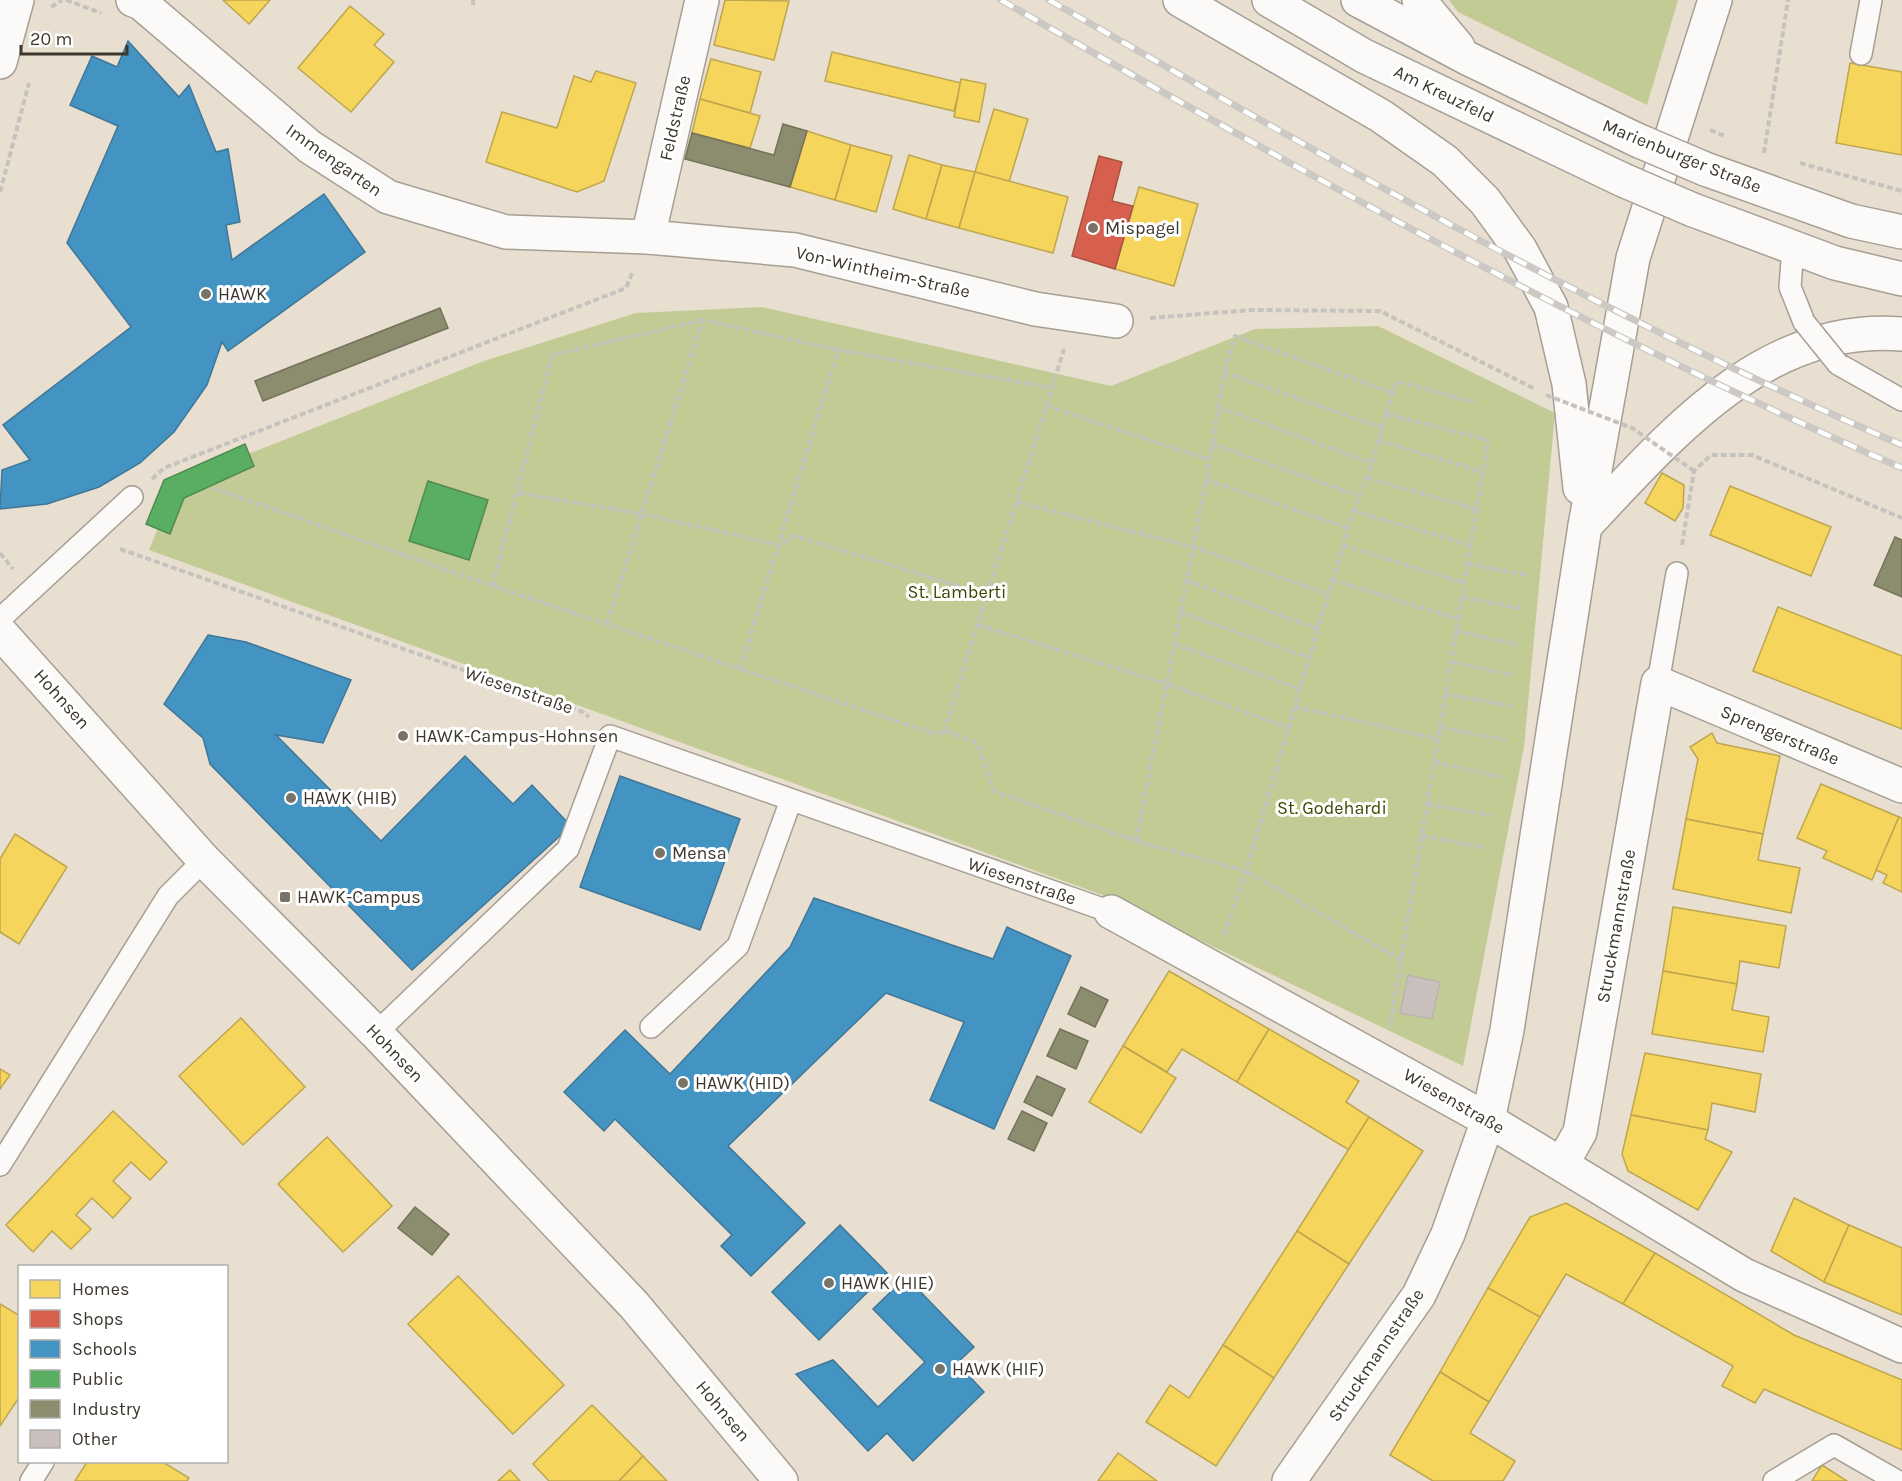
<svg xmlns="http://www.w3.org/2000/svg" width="1902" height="1481" viewBox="0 0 1902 1481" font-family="Karla,sans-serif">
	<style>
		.green { fill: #c3cb95 }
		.homes { fill: #f6d55c; stroke: #bea64e; stroke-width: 1.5 }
		.shops { fill: #d6604d; stroke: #a85443; stroke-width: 1.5 }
		.schools { fill: #4393c3; stroke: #417796; stroke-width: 1.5 }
		.public { fill: #5aae61; stroke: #518a51; stroke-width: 1.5 }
		.industry { fill: #8c8c6e; stroke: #74725a; stroke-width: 1.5 }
		.building { fill: #c9c0bd; stroke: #bbb2ae; stroke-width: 1.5 }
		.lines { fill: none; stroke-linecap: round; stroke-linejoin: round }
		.lane-casing { stroke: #a59f94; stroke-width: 24 }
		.street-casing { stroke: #a59f94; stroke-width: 36 }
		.secondary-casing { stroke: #a59f94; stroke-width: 36 }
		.path { stroke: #c6c2bd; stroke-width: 4; stroke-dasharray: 6 3; stroke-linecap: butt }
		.lane { stroke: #fcfaf8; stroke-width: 21 }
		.street { stroke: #fcfaf8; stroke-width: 33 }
		.secondary { stroke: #fcfaf8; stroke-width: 33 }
		.rail-casing { stroke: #ccc9c5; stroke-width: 7 }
		.rail { stroke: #fff; stroke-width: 4.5; stroke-dasharray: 14; stroke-linecap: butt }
		.lane-bridge-casing { stroke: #a59f94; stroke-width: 24; stroke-linecap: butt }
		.secondary-bridge-casing { stroke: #a59f94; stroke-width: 36; stroke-linecap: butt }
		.path-bridge { stroke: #c6c2bd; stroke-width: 4; stroke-dasharray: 6 3; stroke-linecap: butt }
		.lane-bridge { stroke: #fcfaf8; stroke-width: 21 }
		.secondary-bridge { stroke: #fcfaf8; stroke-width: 33 }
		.poi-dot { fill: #797266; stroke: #fff; stroke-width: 2 }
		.labels { text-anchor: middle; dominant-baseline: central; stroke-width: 6; stroke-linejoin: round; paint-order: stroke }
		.street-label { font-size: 18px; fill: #3d372d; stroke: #fff }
		.poi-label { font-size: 18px; fill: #3d372d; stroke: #fff; text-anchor: start }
		.park-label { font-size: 18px; fill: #3b4800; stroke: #fff }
	</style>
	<rect width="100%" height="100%" fill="#e8dfd1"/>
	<g class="green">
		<polygon points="1449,0 1678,0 1647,105 1458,12"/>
		<polygon points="762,307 1111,386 1255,329 1378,326 1555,413 1524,747 1463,1066 1116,900 149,550 177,482 484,361 636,313"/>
	</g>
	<g class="homes">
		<polygon points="223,0 270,0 249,24"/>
		<polygon points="725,0 789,1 774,60 714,45"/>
		<polygon points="350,6 384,34 374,45 394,62 351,112 298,68"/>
		<polygon points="832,52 961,83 954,111 825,81"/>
		<polygon points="711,59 761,72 750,113 700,99"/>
		<polygon points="1850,63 1902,72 1902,155 1836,143"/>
		<polygon points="596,71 636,83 604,181 577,192 486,162 502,112 557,128 574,76 591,82"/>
		<polygon points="961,79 986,84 979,122 954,117"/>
		<polygon points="700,99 760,116 750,148 692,133"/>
		<polygon points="994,109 1028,119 1009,182 975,172"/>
		<polygon points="807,131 851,145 835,200 790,187"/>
		<polygon points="851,145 892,156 876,212 835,200"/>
		<polygon points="909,155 942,165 926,219 893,209"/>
		<polygon points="942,165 975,172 959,228 926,219"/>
		<polygon points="975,172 1068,197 1053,253 959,228"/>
		<polygon points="1139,187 1198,204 1174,286 1115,269"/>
		<polygon points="1662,473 1684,485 1683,508 1675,521 1645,503"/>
		<polygon points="1730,486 1831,527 1811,576 1710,535"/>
		<polygon points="1778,607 1902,656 1902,729 1753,671"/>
		<polygon points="1712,733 1717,743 1780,756 1763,834 1686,819 1698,759 1690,747"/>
		<polygon points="1821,784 1899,817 1872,880 1823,858 1827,851 1797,838"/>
		<polygon points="1899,817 1902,818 1902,892 1883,883 1887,875 1876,870"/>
		<polygon points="1686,819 1763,834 1758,860 1800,868 1791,913 1673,889"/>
		<polygon points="15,834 67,867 19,944 0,932 0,859"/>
		<polygon points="1673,907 1786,926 1779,968 1740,961 1737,984 1663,971"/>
		<polygon points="1169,971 1269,1029 1237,1082 1182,1049 1167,1072 1123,1046"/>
		<polygon points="1663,971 1737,984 1732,1010 1769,1017 1763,1052 1652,1034"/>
		<polygon points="241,1018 305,1087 243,1145 179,1076"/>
		<polygon points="1269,1029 1359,1081 1346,1102 1369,1117 1349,1150 1237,1082"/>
		<polygon points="1123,1046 1176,1078 1141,1133 1089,1102"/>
		<polygon points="1645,1053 1761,1074 1755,1112 1712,1103 1708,1130 1631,1115"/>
		<polygon points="0,1069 10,1075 0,1089"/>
		<polygon points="113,1111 167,1162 150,1180 131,1162 113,1181 131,1198 113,1218 92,1198 76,1215 91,1229 71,1249 52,1231 33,1252 6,1225"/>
		<polygon points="1631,1115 1708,1130 1705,1139 1732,1152 1698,1210 1628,1171 1622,1154"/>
		<polygon points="1369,1117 1423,1151 1349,1264 1297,1231"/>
		<polygon points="327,1137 392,1206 343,1252 278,1184"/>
		<polygon points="1794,1198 1849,1225 1824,1282 1771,1251"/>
		<polygon points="1566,1203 1655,1253 1623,1304 1566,1274 1540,1317 1488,1288 1530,1217"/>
		<polygon points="1849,1225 1902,1248 1902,1315 1824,1282"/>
		<polygon points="1297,1231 1349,1264 1274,1378 1223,1345"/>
		<polygon points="1655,1253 1794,1335 1902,1380 1902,1450 1764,1389 1755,1403 1722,1386 1733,1366 1623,1304"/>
		<polygon points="458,1276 564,1385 513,1434 408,1324"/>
		<polygon points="1488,1288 1540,1317 1489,1402 1440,1372"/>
		<polygon points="0,1304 20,1316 20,1396 0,1426"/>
		<polygon points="1223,1345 1274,1378 1216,1466 1146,1422 1170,1385 1189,1398"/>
		<polygon points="1440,1372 1489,1402 1470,1433 1515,1461 1503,1481 1433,1481 1390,1455"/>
		<polygon points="592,1405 643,1456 619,1481 549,1481 533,1464"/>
		<polygon points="1118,1453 1157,1481 1098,1481"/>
		<polygon points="643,1456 667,1481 619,1481"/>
		<polygon points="87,1462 163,1462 189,1478 187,1481 75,1481"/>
		<polygon points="1822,1465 1847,1481 1812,1481"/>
		<polygon points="510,1470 520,1481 498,1481"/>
	</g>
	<polygon class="shops" points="1099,156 1122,162 1112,201 1133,206 1115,269 1072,256"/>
	<g class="schools">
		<polygon points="128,41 179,97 189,85 216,152 228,149 240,222 226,225 232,260 324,194 365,252 228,351 222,342 207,385 174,432 140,463 99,487 47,504 0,509 2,470 30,460 3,425 131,327 67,243 118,126 70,105 92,56 117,67"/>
		<polygon points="208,635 246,642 351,680 323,743 276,735 381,841 465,756 513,804 532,785 571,826 412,970 210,764 203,738 164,704"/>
		<polygon points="620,776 740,819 700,930 580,887"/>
		<polygon points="814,898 993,959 1007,927 1071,956 994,1129 930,1100 964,1022 886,993 728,1146 805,1223 751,1276 721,1246 732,1235 615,1119 604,1131 564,1092 625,1030 670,1074 790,947"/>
		<polygon points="840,1225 887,1273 819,1340 772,1292"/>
		<polygon points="906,1277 974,1347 957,1363 984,1392 913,1461 887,1433 868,1451 796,1374 833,1360 878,1407 925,1362 873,1309"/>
	</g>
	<g class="public">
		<polygon points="245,444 254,466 184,498 170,534 146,524 164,480"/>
		<polygon points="428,481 488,500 469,560 409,541"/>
	</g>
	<g class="industry">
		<polygon points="783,124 807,131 790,187 685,159 692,133 774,155"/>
		<polygon points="440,308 448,328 263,401 255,381"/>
		<polygon points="1895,537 1902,540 1902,597 1874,585"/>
		<polygon points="1081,987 1108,1000 1095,1027 1068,1014"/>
		<polygon points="1060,1029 1088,1041 1076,1069 1047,1056"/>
		<polygon points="1037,1076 1065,1089 1052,1116 1024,1102"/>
		<polygon points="1022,1111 1047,1123 1034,1151 1008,1139"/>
		<polygon points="415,1207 449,1234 432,1255 398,1228"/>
	</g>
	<polygon class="building" points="1408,975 1440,982 1432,1019 1400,1013"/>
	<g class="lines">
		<g class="lane-casing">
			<g id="lane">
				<polyline points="1861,54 1871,0"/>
				<polyline points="1793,248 1790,287 1804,322"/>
				<polyline points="1838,364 1902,400"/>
				<polyline points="0,619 132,497"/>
				<polyline points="1658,683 1677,573"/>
				<polyline points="651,1027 738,946 791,800"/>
				<polyline points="376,1033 568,849 610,736 1111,912"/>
				<polyline points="0,1165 168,896 204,860"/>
				<polyline points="31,1481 43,1462"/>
				<polyline points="1774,1481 1834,1445 1897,1481"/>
			</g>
		</g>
		<g class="street-casing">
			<g id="street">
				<polyline points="133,0 141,3 310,147 388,197 506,232 648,237 795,250 1035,309 1116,321"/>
				<polyline points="648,237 702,0"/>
				<polyline points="0,632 204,860 376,1033 634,1305 781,1481"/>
				<polyline points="1111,912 1488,1120 1744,1275 1902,1346"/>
				<polyline points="1562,1164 1580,1132 1658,683 1902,786"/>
			</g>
		</g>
		<g class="secondary-casing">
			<g id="secondary">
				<polyline points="1180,0 1381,116 1445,161 1485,201 1520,249 1551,307 1569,384 1580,488"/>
				<polyline points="1269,0 1364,56 1623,180"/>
				<polyline points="1358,0 1469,59 1637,140"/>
				<polyline points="1419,0 1458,47"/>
				<polyline points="0,62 17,0"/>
				<polyline points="1705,169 1851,221 1902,232"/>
				<polyline points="1693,210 1835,263 1902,279"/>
				<path d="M1585,526C1670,436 1765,322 1902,334"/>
				<polyline points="1289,1481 1419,1295 1448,1234 1488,1120 1507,1030 1585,526 1633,258 1715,0"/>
			</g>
		</g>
		<g class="path">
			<polyline points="66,0 101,13"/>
			<polyline points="473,5 473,0"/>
			<polyline points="51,7 62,0"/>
			<polyline points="1710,130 1725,136"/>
			<polyline points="1764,153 1788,0"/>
			<polyline points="1800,163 1902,191"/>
			<polyline points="0,192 29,83"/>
			<polyline points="1150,318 1252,310 1380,311 1535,389"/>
			<polyline points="1224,372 1382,428"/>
			<polyline points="1047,406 1210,460"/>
			<polyline points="1218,407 1372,463"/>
			<polyline points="1386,414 1397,381 1474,402"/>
			<polyline points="1378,440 1483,472"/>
			<polyline points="1212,444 1360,496"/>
			<polyline points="1367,478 1476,509"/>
			<polyline points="152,479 164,468 626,288 633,271"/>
			<polyline points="1206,480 1349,528"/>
			<polyline points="213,488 493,586 932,733 951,732 978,744 994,791 1136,841 1246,871 1401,960 1390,1028"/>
			<polyline points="519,493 642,514 779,545 795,536 988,595"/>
			<polyline points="1017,502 1193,547 1328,594"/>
			<polyline points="1353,511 1470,545"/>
			<polyline points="1343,545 1464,583"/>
			<polyline points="1682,545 1694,471 1711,455 1752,455 1902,518"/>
			<polyline points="120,549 583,712 589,717"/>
			<polyline points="0,553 13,569"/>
			<polyline points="1467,564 1527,575"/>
			<polyline points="1186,580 1318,629"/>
			<polyline points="1333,580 1458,619"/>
			<polyline points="493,586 552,355 703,320"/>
			<polyline points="1462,597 1523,609"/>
			<polyline points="1180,612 1310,658"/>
			<polyline points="607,624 703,320 838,350"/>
			<polyline points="978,625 1167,684 1289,728"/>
			<polyline points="1456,631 1519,645"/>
			<polyline points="1174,644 1300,689"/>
			<polyline points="1451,662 1514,675"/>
			<polyline points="740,669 838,350 1053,388"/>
			<polyline points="1445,694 1512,706"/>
			<polyline points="1295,707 1438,739"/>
			<polyline points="1440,727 1506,740"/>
			<polyline points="944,732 1064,349"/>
			<polyline points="1434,762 1501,777"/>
			<polyline points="1427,804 1491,815"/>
			<polyline points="1422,836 1486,848"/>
			<polyline points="1136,841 1210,460 1224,372 1235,336 1393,393"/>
			<polyline points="1224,935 1246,871 1353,511 1367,478 1386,414 1488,440 1401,960"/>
		</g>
		<use href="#lane" class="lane"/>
		<use href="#street" class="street"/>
		<use href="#secondary" class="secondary"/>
		<g class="rail-casing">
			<g id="rail">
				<path d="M1001,0C1295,169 1591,333 1902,468"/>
				<path d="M1049,0C1327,159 1607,318 1902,445"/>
			</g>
		</g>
		<use href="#rail" class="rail"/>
		<g class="lane-bridge-casing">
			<polyline id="lane-bridge" points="1804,322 1838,364"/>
		</g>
		<g class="secondary-bridge-casing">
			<g id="secondary-bridge">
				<polyline points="1637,140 1705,169"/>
				<polyline points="1623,180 1693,210"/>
			</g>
		</g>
		<polyline class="path-bridge" points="1546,395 1632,428 1694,471"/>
		<use href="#lane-bridge" class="lane-bridge"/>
		<use href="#secondary-bridge" class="secondary-bridge"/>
	</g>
	<g class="poi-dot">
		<circle cx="1093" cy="228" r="6"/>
		<circle cx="206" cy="294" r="6"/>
		<circle cx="403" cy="736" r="6"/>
		<circle cx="291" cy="798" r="6"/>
		<circle cx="660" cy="853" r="6"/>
		<rect x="279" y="891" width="12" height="12" rx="3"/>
		<circle cx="683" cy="1083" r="6"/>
		<circle cx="829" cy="1283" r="6"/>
		<circle cx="940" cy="1369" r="6"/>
	</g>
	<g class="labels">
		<g class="street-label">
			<text transform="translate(1444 94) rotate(26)">Am Kreuzfeld</text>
			<text transform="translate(675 118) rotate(-77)">Feldstraße</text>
			<text transform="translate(1682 156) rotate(22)">Marienburger Straße</text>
			<text transform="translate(334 160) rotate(35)">Immengarten</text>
			<text transform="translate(883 272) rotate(13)">Von-Wintheim-Straße</text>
			<text transform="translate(519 690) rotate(19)">Wiesenstraße</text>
			<text transform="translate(62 699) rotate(48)">Hohnsen</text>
			<text transform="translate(1780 735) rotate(23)">Sprengerstraße</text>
			<text transform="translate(1022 881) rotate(19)">Wiesenstraße</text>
			<text transform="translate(1616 926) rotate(-80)">Struckmannstraße</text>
			<text transform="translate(395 1053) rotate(46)">Hohnsen</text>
			<text transform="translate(1454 1101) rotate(30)">Wiesenstraße</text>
			<text transform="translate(1376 1355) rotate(-56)">Struckmannstraße</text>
			<text transform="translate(723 1411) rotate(50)">Hohnsen</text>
		</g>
		<g class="poi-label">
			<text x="1105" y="228">Mispagel</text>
			<text x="218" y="294">HAWK</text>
			<text x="415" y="736">HAWK-Campus-Hohnsen</text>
			<text x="303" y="798">HAWK (HIB)</text>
			<text x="672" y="853">Mensa</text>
			<text x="297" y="897">HAWK-Campus</text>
			<text x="695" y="1083">HAWK (HID)</text>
			<text x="841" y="1283">HAWK (HIE)</text>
			<text x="952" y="1369">HAWK (HIF)</text>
		</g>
		<g class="park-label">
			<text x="957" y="592">St. Lamberti</text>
			<text x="1332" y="808">St. Godehardi</text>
		</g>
	</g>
	<rect x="18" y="1265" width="210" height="198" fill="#ffffff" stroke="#b1afab" stroke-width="1.5"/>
	<rect x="30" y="1280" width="30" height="18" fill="#f6d55c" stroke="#b1afab" stroke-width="1.5"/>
	<text x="72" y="1295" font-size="18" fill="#3d372d">Homes</text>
	<rect x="30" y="1310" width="30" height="18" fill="#d6604d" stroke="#b1afab" stroke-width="1.5"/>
	<text x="72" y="1325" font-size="18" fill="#3d372d">Shops</text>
	<rect x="30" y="1340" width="30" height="18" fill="#4393c3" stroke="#b1afab" stroke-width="1.5"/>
	<text x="72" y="1355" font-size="18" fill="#3d372d">Schools</text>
	<rect x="30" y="1370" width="30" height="18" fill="#5aae61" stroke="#b1afab" stroke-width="1.5"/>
	<text x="72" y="1385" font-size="18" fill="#3d372d">Public</text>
	<rect x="30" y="1400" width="30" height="18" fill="#8c8c6e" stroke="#b1afab" stroke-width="1.5"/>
	<text x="72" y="1415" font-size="18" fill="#3d372d">Industry</text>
	<rect x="30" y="1430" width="30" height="18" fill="#c9c0bd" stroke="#b1afab" stroke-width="1.5"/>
	<text x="72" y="1445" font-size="18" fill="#3d372d">Other</text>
	<path d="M21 45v9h106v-9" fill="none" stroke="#3d372d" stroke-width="3"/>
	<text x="30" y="45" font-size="18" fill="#3d372d" stroke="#ffffff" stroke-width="4.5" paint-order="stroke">20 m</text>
</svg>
